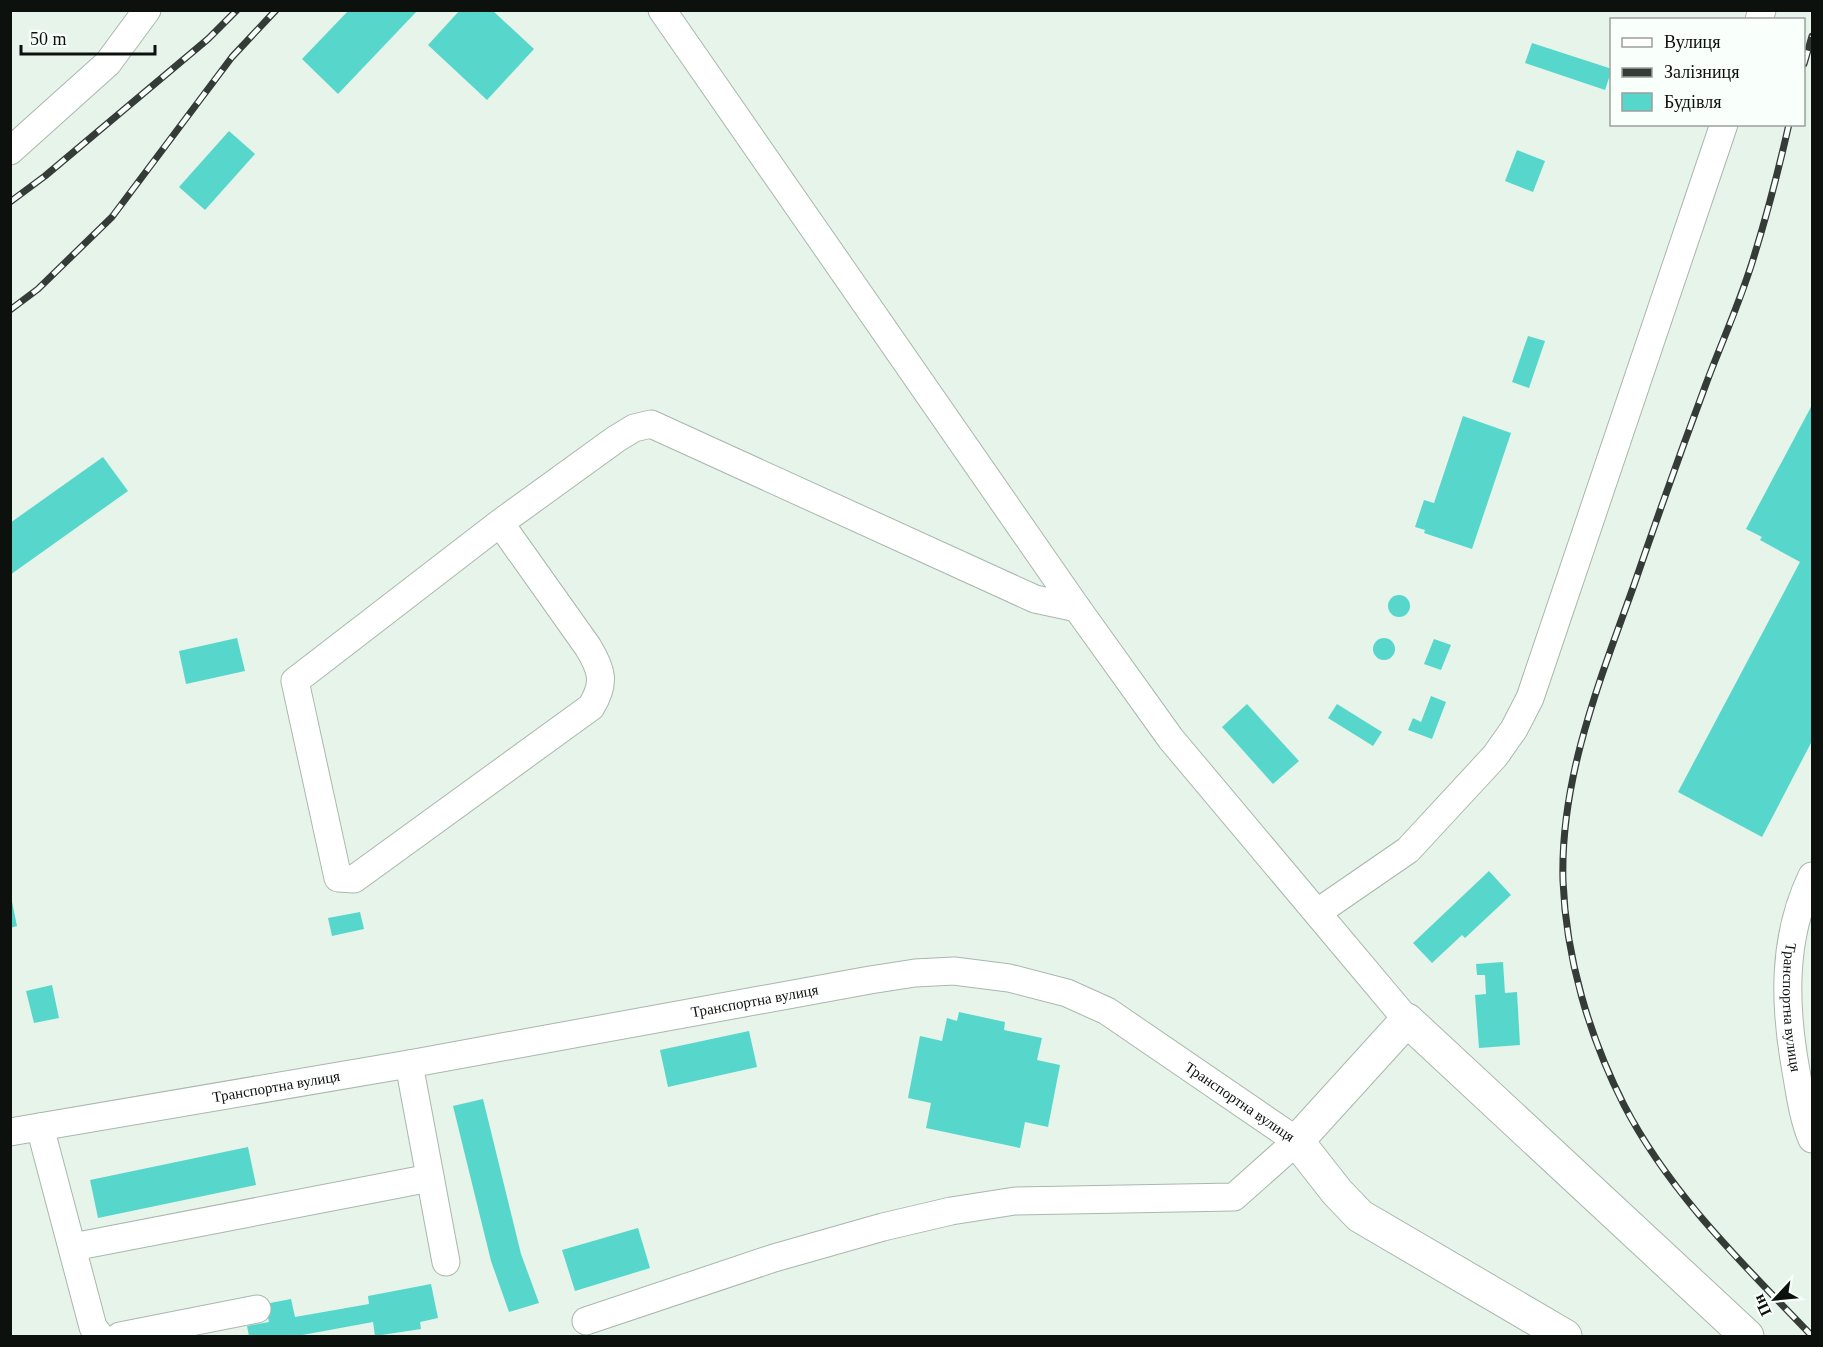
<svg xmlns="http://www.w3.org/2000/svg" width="1823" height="1347" viewBox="0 0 1823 1347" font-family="Georgia,serif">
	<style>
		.building { fill: #57d7cb }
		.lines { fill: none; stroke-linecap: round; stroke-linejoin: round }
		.minor-casing { stroke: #a9b7ad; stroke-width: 29 }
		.major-casing { stroke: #a9b7ad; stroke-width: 35 }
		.minor { stroke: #fff; stroke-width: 27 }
		.major { stroke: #fff; stroke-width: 33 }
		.rail-casing { stroke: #353c38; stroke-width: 7 }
		.rail { stroke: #f9fffb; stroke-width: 4.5; stroke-dasharray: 14; stroke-linecap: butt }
		.labels { text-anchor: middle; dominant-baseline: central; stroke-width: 6; stroke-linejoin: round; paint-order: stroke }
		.street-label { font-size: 15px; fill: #0c110e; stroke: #f9fffb }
	</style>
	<rect width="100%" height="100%" fill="#e6f4ea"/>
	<g class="building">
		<polygon points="349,10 418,10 338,94 302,59"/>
		<polygon points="460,10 492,10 534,49 487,100 428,45"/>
		<polygon points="1532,43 1612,69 1605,90 1525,63"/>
		<polygon points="229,131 255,154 205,210 179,187"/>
		<polygon points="1517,150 1545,161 1533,192 1505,181"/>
		<polygon points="1528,336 1545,341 1529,388 1512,382"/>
		<polygon points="1812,405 1812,741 1762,837 1678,792 1800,562 1760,540 1762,537 1746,529"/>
		<polygon points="1463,416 1511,433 1472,549 1424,533 1425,530 1415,527 1424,500 1434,503"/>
		<polygon points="103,457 128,491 10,575 10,523"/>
		<circle cx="1399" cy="606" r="11"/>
		<circle cx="1384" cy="649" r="11"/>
		<polygon points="237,638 245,671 186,684 179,651"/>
		<polygon points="1434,639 1451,645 1441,670 1424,664"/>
		<polygon points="1431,696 1446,702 1432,739 1408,730 1413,718 1421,722"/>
		<polygon points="1247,704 1299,761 1273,784 1222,727"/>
		<polygon points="1337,704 1382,732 1373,746 1328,718"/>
		<polygon points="1489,871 1511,895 1465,938 1462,935 1432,963 1413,943"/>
		<polygon points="10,892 17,926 10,928"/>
		<polygon points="360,912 364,929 332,936 328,918"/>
		<polygon points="1503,962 1505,993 1517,992 1520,1045 1479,1048 1475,995 1486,994 1485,975 1477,975 1476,964"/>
		<polygon points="52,985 59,1018 34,1023 26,991"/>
		<polygon points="959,1012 1005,1022 1004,1030 1042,1038 1037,1060 1060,1065 1048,1127 1025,1122 1020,1148 926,1128 931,1103 908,1098 920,1036 942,1041 947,1018 957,1021"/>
		<polygon points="749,1031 757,1067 668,1087 660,1050"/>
		<polygon points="483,1099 521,1254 539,1303 509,1312 491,1261 453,1106"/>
		<polygon points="248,1147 256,1185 98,1218 90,1180"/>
		<polygon points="638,1228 650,1268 575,1291 562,1250"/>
		<polygon points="431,1284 438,1318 420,1322 421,1329 375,1336 373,1322 297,1336 249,1336 247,1326 269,1322 265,1304 291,1299 295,1317 369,1304 368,1296"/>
	</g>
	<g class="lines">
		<g class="minor-casing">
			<g id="minor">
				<polyline points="662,10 1077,608 1171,739 1407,1020"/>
				<polyline points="1759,20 1762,10"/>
				<polyline points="10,151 108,63 147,10"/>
				<path d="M500,523L588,647C602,670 606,683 591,707L354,879L338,878L295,681L500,523L616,439L634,428L651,424L1035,599L1077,608"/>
				<path id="s1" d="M1812,876C1782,938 1784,1005 1796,1071C1800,1094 1803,1118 1812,1139"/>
				<polyline points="1318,912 1408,850 1495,756 1514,729 1530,698 1724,124"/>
				<polyline points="409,1064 446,1262"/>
				<polyline points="40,1127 93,1327 100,1336"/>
				<path id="s2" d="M10,1132L409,1064L870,980L915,973L954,971L1009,978L1067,993L1107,1011L1297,1141L1234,1197L1015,1201L951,1211L883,1227L774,1258L586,1321"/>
				<polyline points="73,1247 430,1178"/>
				<polyline points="120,1336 257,1309"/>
			</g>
		</g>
		<g class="major-casing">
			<polyline id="major" points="1565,1336 1360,1216 1337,1192 1297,1141 1407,1020 1747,1336"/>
		</g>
		<use href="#minor" class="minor"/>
		<use href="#major" class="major"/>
		<g class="rail-casing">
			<g id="rail">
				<polyline points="1804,64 1812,36"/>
				<path d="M1789,124C1779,168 1768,211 1755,253C1742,298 1722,341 1706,384C1681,451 1657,518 1634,585C1600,680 1560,778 1563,881C1566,958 1589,1036 1624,1105C1670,1194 1744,1265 1812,1336"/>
				<polyline points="10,202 45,176 208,39 237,10"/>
				<polyline points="10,310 38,289 112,217 232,57 276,10"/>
			</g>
		</g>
		<use href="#rail" class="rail"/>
	</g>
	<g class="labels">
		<g class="street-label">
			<text stroke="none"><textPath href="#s2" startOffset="756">Транспортна вулиця</textPath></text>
			<text stroke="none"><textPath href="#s1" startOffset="135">Транспортна вулиця</textPath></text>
			<text stroke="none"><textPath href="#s2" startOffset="270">Транспортна вулиця</textPath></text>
			<text stroke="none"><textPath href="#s2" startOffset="1278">Транспортна вулиця</textPath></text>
		</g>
	</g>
	<rect width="1823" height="1347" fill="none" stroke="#0c110e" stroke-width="24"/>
	<rect x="1610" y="18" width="195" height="108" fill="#f9fffb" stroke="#9aa09c" stroke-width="1.5"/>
	<rect x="1622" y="38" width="30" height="9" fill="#ffffff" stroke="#9aa09c" stroke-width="1.5"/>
	<text x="1664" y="48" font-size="18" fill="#0c110e">Вулиця</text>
	<rect x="1622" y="68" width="30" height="9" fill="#353c38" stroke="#9aa09c" stroke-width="1.5"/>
	<text x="1664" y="78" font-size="18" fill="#0c110e">Залізниця</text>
	<rect x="1622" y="93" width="30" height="18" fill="#57d7cb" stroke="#9aa09c" stroke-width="1.5"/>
	<text x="1664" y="108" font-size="18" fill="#0c110e">Будівля</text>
	<g transform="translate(1775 1299) rotate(244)" stroke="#f9fffb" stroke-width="4.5" paint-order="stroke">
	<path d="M0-4.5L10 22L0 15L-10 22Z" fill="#0c110e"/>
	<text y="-9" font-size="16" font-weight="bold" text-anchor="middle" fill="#0c110e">Пн</text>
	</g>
	<path d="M21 45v9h134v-9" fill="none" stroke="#0c110e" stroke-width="3"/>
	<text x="30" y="45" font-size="18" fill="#0c110e" stroke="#f9fffb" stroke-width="4.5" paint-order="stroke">50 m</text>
</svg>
